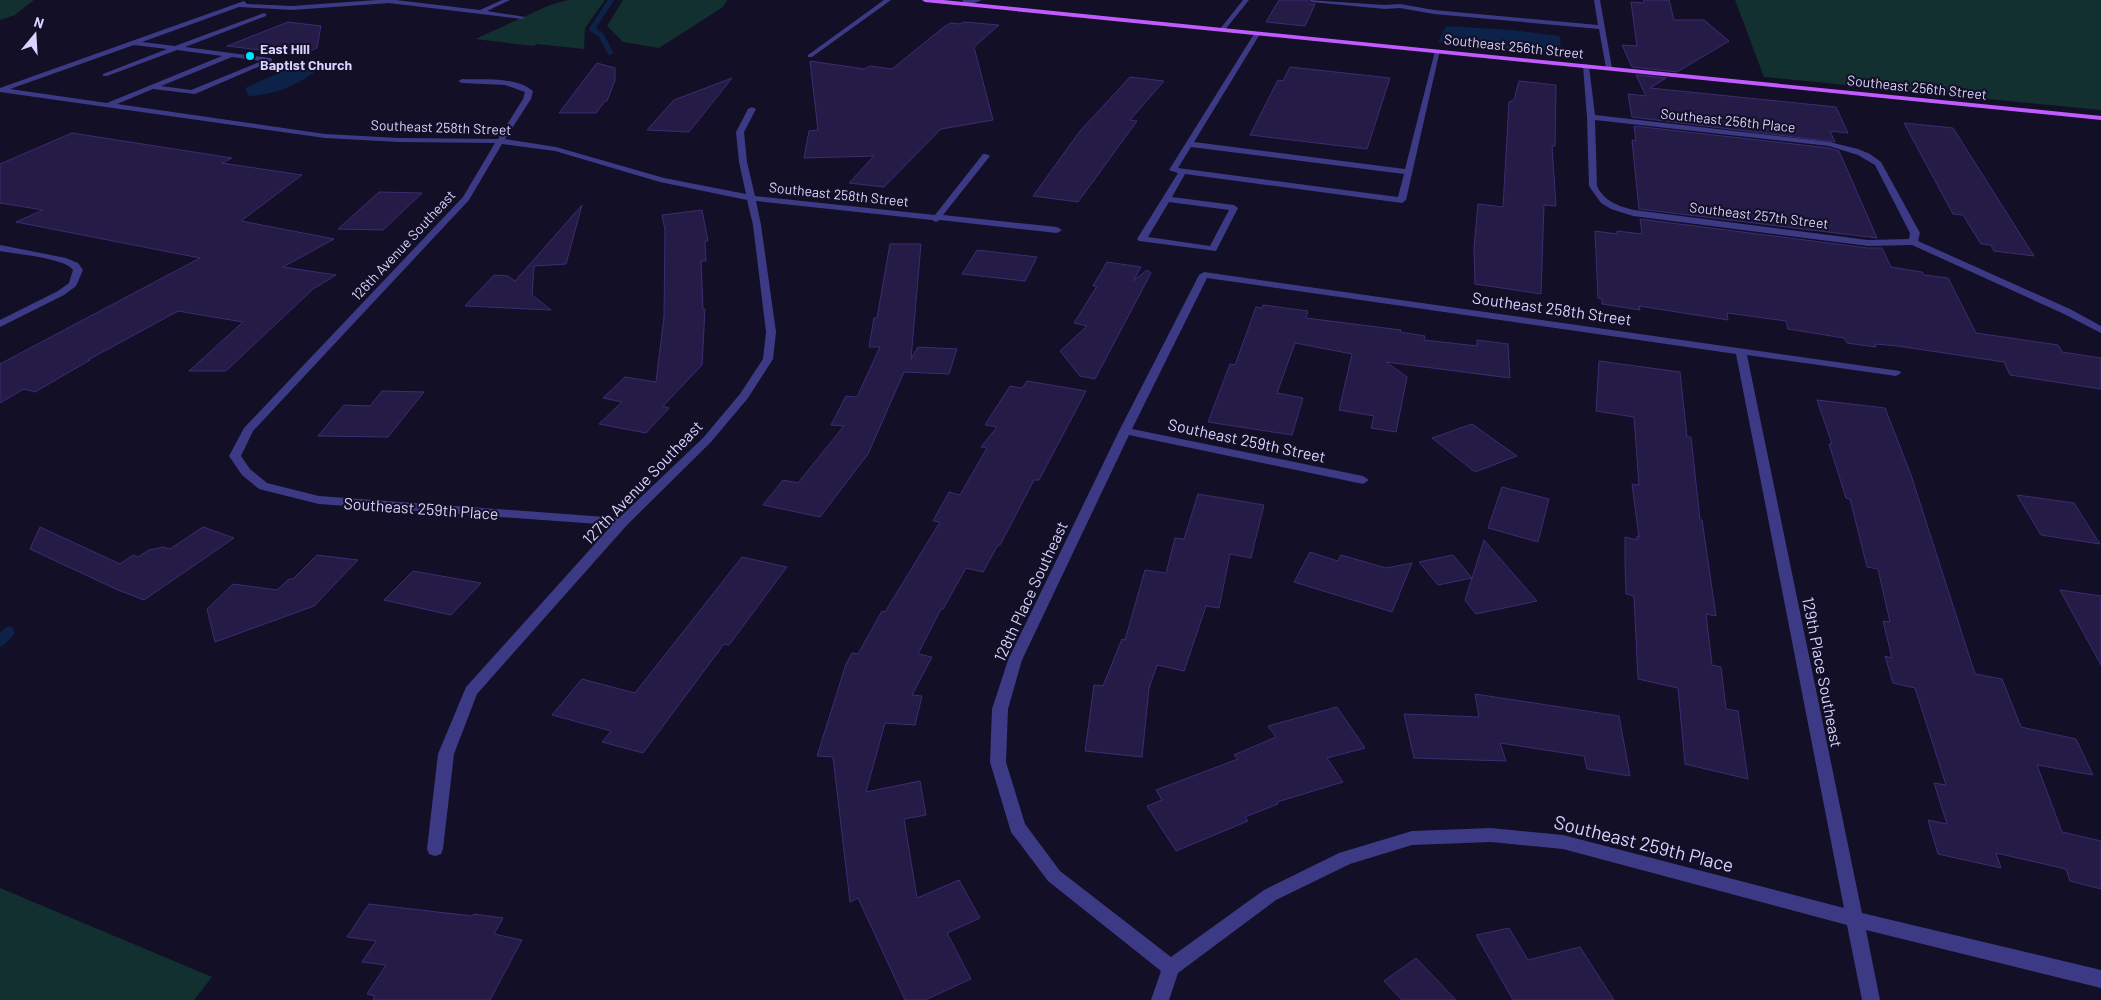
<svg xmlns="http://www.w3.org/2000/svg" width="2101" height="1000" viewBox="0 0 2101 1000" font-family="Barlow,sans-serif">
	<style>
		.green { fill: #12302f }
		.water { fill: #0c2248 }
		.lines { fill: none; stroke-linecap: round; stroke-linejoin: round }
		.stream-far1 { stroke: #0c2248; stroke-width: 5.5 }
		.stream { stroke: #0c2248; stroke-width: 11 }
		.building { fill: #241b47; stroke: #3b2d73 }
		.minor { fill: #3d3a85; fill-rule: evenodd }
		.major { fill: #c25bff; fill-rule: evenodd }
		.poi-dot { fill: #00e5ff; stroke: #130f26; stroke-width: 2 }
		.labels { text-anchor: middle; dominant-baseline: central; stroke-width: 4; stroke-linejoin: round; paint-order: stroke }
		.far-street-label { font-size: 14px; fill: #d9d4ff; stroke: #130f26 }
		.far-poi-label { font-size: 14px; font-weight: bold; fill: #d9d4ff; stroke: #130f26; text-anchor: start }
		.street-label { font-size: 16px; fill: #d9d4ff; stroke: #130f26 }
		.near-street-label { font-size: 19px; fill: #d9d4ff; stroke: #130f26 }
	</style>
	<rect width="100%" height="100%" fill="#130f26"/>
	<g class="green">
		<polygon points="0,0 34,0 15,15 0,20"/>
		<polygon points="568,0 605,0 585,28 584,49 537,44 534,46 475,39 550,5"/>
		<polygon points="623,0 727,0 723,7 659,48 623,42 607,26"/>
		<polygon points="1735,0 2101,0 2101,110 1764,77"/>
		<polygon points="0,888 212,977 194,1000 0,1000"/>
	</g>
	<g class="water">
		<polygon points="1446,26 1512,30 1560,36 1561,54 1438,42"/>
		<path d="M315,60L326,63C303,83 278,95 248,96L245,88L303,62Z"/>
	</g>
	<g class="lines">
		<polyline class="stream-far1" points="610,52 601,35 592,29 611,0"/>
		<polyline class="stream" points="0,641 9,632"/>
	</g>
	<g class="building">
		<polygon points="1279,0 1306,0 1310,4 1315,4 1305,26 1266,22"/>
		<polygon points="1644,0 1669,0 1674,20 1704,20 1729,41 1677,72 1632,67 1622,45 1637,46 1631,2 1644,3"/>
		<polygon points="288,22 321,26 317,48 301,55 227,46"/>
		<polygon points="964,22 999,25 974,47 993,120 941,129 884,187 849,183 874,156 804,158 809,131 818,130 810,61 864,69 870,66 892,69 940,30 950,23 960,24"/>
		<polygon points="597,63 615,68 615,80 607,101 605,101 596,113 559,113"/>
		<polygon points="1290,67 1390,78 1367,149 1250,135 1278,80 1283,81"/>
		<polygon points="1636,75 1666,78 1650,88 1836,107 1848,133 1830,131 1835,142 1632,117 1628,94 1646,96"/>
		<polygon points="1130,77 1164,81 1130,120 1137,121 1078,202 1033,196 1080,131"/>
		<polygon points="732,78 689,132 647,130 674,100"/>
		<polygon points="1519,81 1556,85 1555,146 1552,146 1556,206 1544,205 1541,294 1475,284 1474,248 1478,204 1503,207 1509,102 1514,100"/>
		<polygon points="1904,123 1953,128 2034,256 1994,251 1991,245 1981,244 1963,215 1953,214"/>
		<polygon points="1634,126 1829,148 1839,151 1877,238 1639,209 1632,140 1636,141"/>
		<polygon points="72,133 232,158 222,163 302,175 241,221 334,239 283,267 336,275 313,289 226,371 189,371 243,322 178,311 88,360 90,360 35,392 24,389 0,403 0,364 200,258 16,222 43,210 0,203 0,164"/>
		<polygon points="379,192 422,193 383,230 338,229"/>
		<polygon points="582,205 566,264 534,266 532,295 551,310 465,306 494,275 508,276 515,281"/>
		<polygon points="702,210 708,241 705,241 706,261 701,261 703,310 705,309 702,365 663,406 669,408 646,433 599,424 622,402 603,398 625,377 656,382 664,317 665,230 662,215"/>
		<polygon points="1640,219 1868,248 1882,248 1891,267 1922,272 1924,275 1948,278 1976,333 2058,345 2062,352 2101,358 2101,389 2010,375 2004,362 1898,346 1875,344 1876,347 1847,343 1844,338 1788,329 1786,321 1727,313 1728,320 1639,306 1640,310 1602,304 1602,299 1598,298 1595,231 1617,234 1617,231 1642,234"/>
		<polygon points="890,244 921,244 911,359 918,347 957,349 949,374 904,372 868,454 820,517 763,505 783,480 798,483 844,426 831,425 846,396 857,397 880,347 869,347 874,318 877,318"/>
		<polygon points="977,250 1037,257 1025,281 962,274"/>
		<polygon points="1107,262 1141,267 1133,281 1147,270 1151,273 1095,379 1080,376 1060,351 1087,326 1074,323 1097,286 1093,286"/>
		<polygon points="1263,305 1308,311 1306,318 1401,330 1400,332 1425,336 1424,340 1477,346 1477,340 1508,344 1510,378 1386,362 1407,377 1396,432 1371,428 1374,416 1339,410 1352,354 1295,343 1277,393 1303,398 1292,435 1208,422 1230,364 1235,365 1256,307 1262,308"/>
		<polygon points="1599,361 1680,372 1687,437 1691,437 1700,520 1702,520 1716,616 1706,614 1712,665 1721,667 1726,709 1738,711 1748,779 1685,764 1678,688 1638,679 1634,596 1626,594 1625,563 1625,537 1637,540 1637,536 1639,537 1632,484 1639,485 1634,417 1596,411"/>
		<polygon points="1027,381 1086,391 1039,480 1034,480 1000,545 998,545 983,572 966,568 943,609 941,609 918,654 932,657 912,695 922,696 915,725 885,723 866,792 920,781 926,815 904,819 917,898 959,880 980,918 947,933 971,979 925,1000 905,1000 858,898 850,902 833,757 817,756 846,664 852,653 858,654 882,611 885,612 940,522 933,521 949,492 960,495 987,448 981,447 997,427 985,425 1010,386 1022,388"/>
		<polygon points="382,391 424,392 388,437 318,436 344,405 370,406"/>
		<polygon points="1817,400 1885,408 1911,475 1975,674 2002,679 2021,727 2076,739 2093,775 2037,765 2062,832 2101,841 2101,889 2070,881 2066,869 1996,853 2001,868 1938,854 1928,820 1947,824 1934,783 1946,785 1915,688 1893,683 1885,656 1892,658 1883,621 1890,622 1878,569 1867,567 1850,499 1846,498 1829,444 1832,444"/>
		<polygon points="1472,424 1517,456 1475,472 1432,438"/>
		<polygon points="1502,487 1549,499 1538,542 1488,528"/>
		<polygon points="1198,494 1264,505 1251,558 1230,554 1219,608 1206,606 1184,671 1157,665 1149,688 1142,757 1085,751 1094,685 1103,686 1122,639 1125,640 1145,570 1166,573 1175,538 1184,539"/>
		<polygon points="2017,495 2074,503 2100,544 2041,535"/>
		<polygon points="40,527 120,564 133,555 138,557 149,550 163,547 170,549 203,527 234,538 144,600 118,590 30,549"/>
		<polygon points="1484,540 1537,601 1476,614 1465,600 1472,578 1438,585 1419,562 1453,555 1472,578"/>
		<polygon points="1310,552 1338,561 1341,555 1386,568 1412,563 1392,612 1294,582"/>
		<polygon points="317,555 358,560 314,606 215,642 207,609 233,584 277,590 289,579 293,579"/>
		<polygon points="742,557 787,567 729,645 724,644 643,753 602,742 611,731 552,715 582,679 635,693"/>
		<polygon points="413,571 481,583 451,615 384,600"/>
		<polygon points="2060,590 2101,596 2101,665"/>
		<polygon points="1475,694 1619,716 1630,776 1587,769 1584,756 1500,743 1506,761 1414,758 1404,714 1479,717"/>
		<polygon points="1337,707 1365,748 1327,758 1343,782 1277,802 1278,804 1245,817 1248,821 1176,851 1147,806 1162,800 1156,790 1238,759 1234,755 1276,737 1268,726"/>
		<polygon points="369,904 472,916 474,914 503,918 494,934 522,940 490,1000 373,1000 375,996 367,994 386,965 362,962 376,941 347,937"/>
		<polygon points="1509,928 1528,960 1580,947 1614,1000 1513,1000 1476,935"/>
		<polygon points="1416,958 1456,1000 1402,1000 1384,981"/>
	</g>
	<g class="lines">
		<g class="minor">
			<path d="M377,0H396L480,10L502,0H510L487,11L525,17L522,19L389,3L292,10L239,7L142,42L175,46L264,13L266,14V16L185,47L270,58L272,59V61L195,94L153,89L117,104L325,134L399,138L498,139L523,99L525,92L505,85L462,83L458,81L462,79C484,80 515,76 533,91L531,99L505,139L556,147L664,178L746,194L739,162L736,132L748,109L752,107L756,109L744,132L747,162L755,196L935,215L983,154H986L990,156L943,215L1057,227L1062,230L1057,233L940,220L936,222L932,220L756,201L761,225L776,332L773,359L748,398L711,442L627,525L477,694L454,754L443,849L441,854L435,856L429,854L427,849L438,754L466,687L612,525L319,504L259,489L242,475L229,456L244,428L463,197L495,143L399,142L325,138L0,92V88L244,1L247,4L292,6ZM134,45L167,49L103,74V76H107L177,50L222,56L107,103L10,89ZM232,57L262,61L191,90L161,86ZM502,144L555,151L660,182L747,200L753,225L766,332L763,359L740,394L703,438L619,518L319,496L267,483L250,469L241,456L253,431L469,200Z"/>
			<polygon points="884,0 891,0 812,57 808,57 808,55"/>
			<polygon points="962,0 982,0 966,6"/>
			<polygon points="1243,0 1249,0 1224,31 1220,31 1220,29"/>
			<polygon points="1308,0 1385,5 1400,4 1434,10 1598,25 1594,0 1600,0 1612,68 1609,70 1606,68 1599,29 1434,14 1400,8 1385,9 1311,2"/>
			<path d="M1257,32L1260,34L1194,142L1405,169L1435,51L1440,50L1406,200L1402,203L1185,174L1172,197L1234,205L1238,208L1216,251L1139,241L1137,239L1178,173L1169,170L1254,34ZM1191,147L1404,174L1398,197L1178,168ZM1169,202L1229,210L1210,246L1148,237Z"/>
			<path d="M1586,64L1589,66L1595,115L1829,142L1858,149L1870,154L1881,162L1920,233L1918,241L2070,309L2101,326V333L2062,313L1912,245L1868,246L1633,216L1611,209L1601,203L1589,186L1587,117L1583,66ZM1595,120L1829,146L1858,155L1875,165L1910,233L1909,239L1868,240L1634,210C1618,206 1604,201 1597,186Z"/>
			<path d="M0,245L66,258L78,263L83,270L76,286L64,295L0,327V320L58,291L69,283L73,270C65,258 15,254 0,251Z"/>
			<path d="M1204,272L1900,371L1901,373L1896,376L1747,355L1862,913L2101,970V988L1866,930L1880,1000H1862L1847,925L1563,849L1491,842L1412,845L1350,864L1276,900L1178,973L1169,1000H1151L1161,971L1048,881L1011,832L990,762L992,709L1008,660L1119,431L1199,275ZM1207,278L1736,354L1844,908L1563,835L1491,828L1412,831L1339,853L1264,890L1171,957L1060,871L1025,824L1006,762L1008,709L1022,660L1129,435L1363,484L1369,480L1363,476L1132,429Z"/>
		</g>
		<polygon class="major" points="922,0 943,0 2101,116 2101,120 925,2"/>
	</g>
	<circle class="poi-dot" cx="250" cy="56" r="5"/>
	<g class="labels">
		<g class="far-street-label">
			<text transform="translate(1514 46) rotate(6)">Southeast 256th Street</text>
			<text transform="translate(1917 87) rotate(6)">Southeast 256th Street</text>
			<text transform="translate(1728 120) rotate(6)">Southeast 256th Place</text>
			<text transform="translate(441 127) rotate(2)">Southeast 258th Street</text>
			<text transform="translate(839 194) rotate(6)">Southeast 258th Street</text>
			<text transform="translate(1759 215) rotate(7)">Southeast 257th Street</text>
			<text transform="translate(403 245) rotate(-47)">126th Avenue Southeast</text>
		</g>
		<g class="far-poi-label">
			<text x="260" y="48">East Hill<tspan x="260" dy="16">Baptist Church</tspan></text>
		</g>
		<g class="street-label">
			<text transform="translate(1552 308) rotate(8)">Southeast 258th Street</text>
			<text transform="translate(1247 440) rotate(12)">Southeast 259th Street</text>
			<text transform="translate(642 482) rotate(-46)">127th Avenue Southeast</text>
			<text transform="translate(421 508) rotate(4)">Southeast 259th Place</text>
			<text transform="translate(1030 591) rotate(-65)">128th Place Southeast</text>
			<text transform="translate(1823 672) rotate(79)">129th Place Southeast</text>
		</g>
		<g class="near-street-label">
			<text transform="translate(1644 843) rotate(14)">Southeast 259th Place</text>
		</g>
	</g>
	<g transform="translate(35 35) rotate(18)" stroke="#130f26" stroke-width="4" paint-order="stroke">
	<path d="M0-4L9 19L0 12L-9 19Z" fill="#d9d4ff"/>
	<text y="-8" font-size="14" font-weight="bold" text-anchor="middle" fill="#d9d4ff">N</text>
	</g>
</svg>
